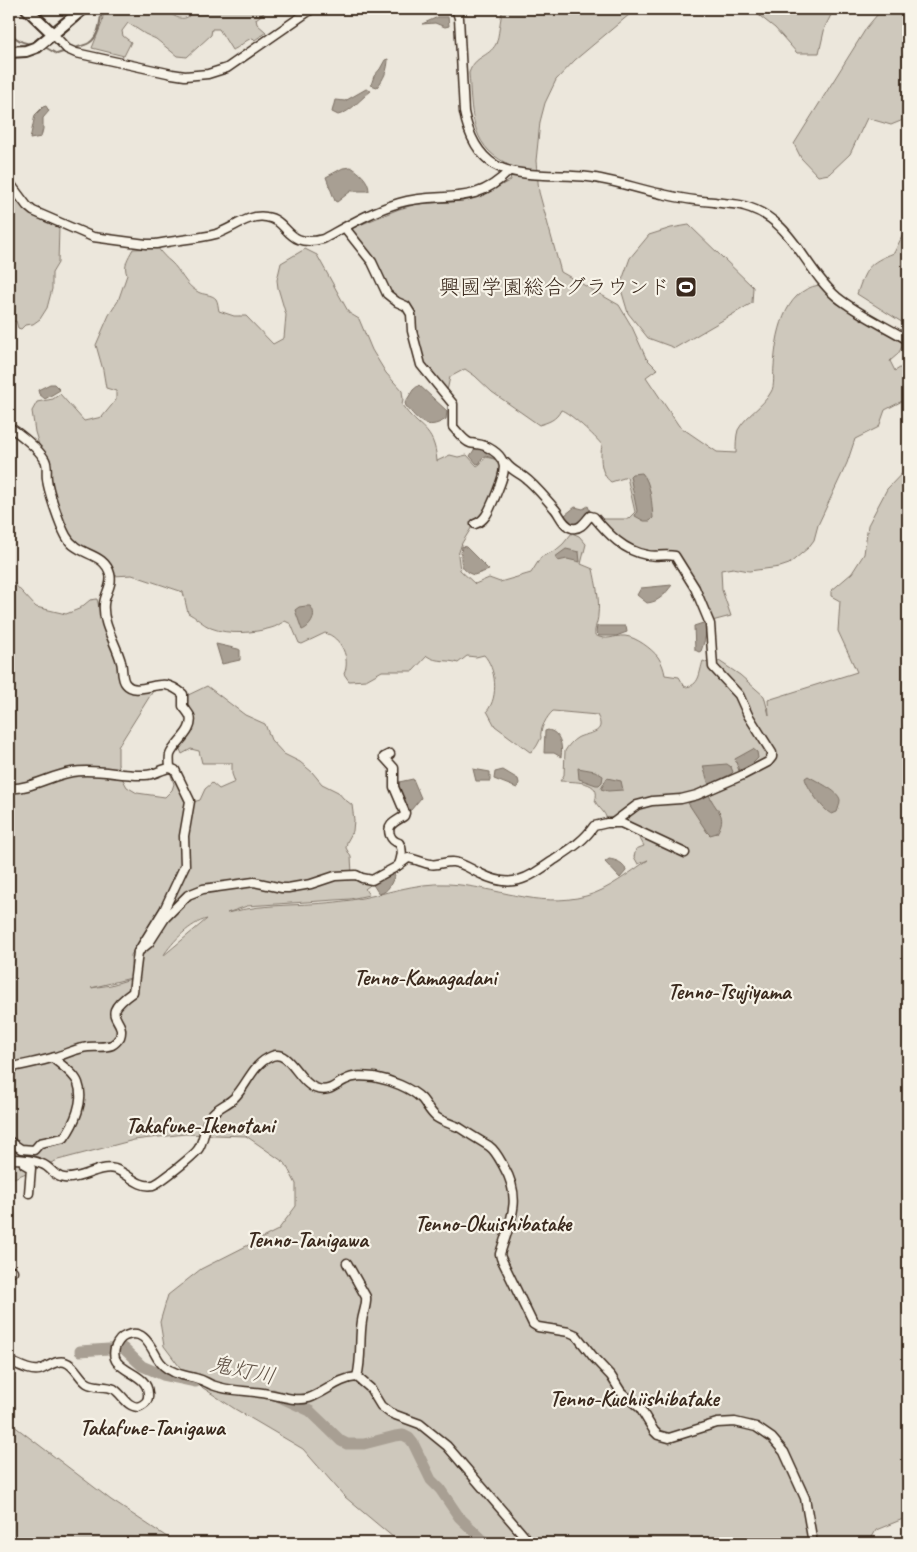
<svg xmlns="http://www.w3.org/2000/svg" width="917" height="1552" viewBox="0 0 917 1552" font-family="Caveat,'Klee One',sans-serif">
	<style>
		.green { fill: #cec8bc; stroke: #84796d; fill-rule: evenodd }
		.water { fill: #a89f93; stroke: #7c7064 }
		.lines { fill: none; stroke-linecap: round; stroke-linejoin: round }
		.stream { stroke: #7c7064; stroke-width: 2 }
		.river { stroke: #a89f93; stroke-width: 11 }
		.minor-casing { stroke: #3b2a1e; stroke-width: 11 }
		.major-casing { stroke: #3b2a1e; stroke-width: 14 }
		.minor { stroke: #f7f3e8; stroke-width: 8 }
		.major { stroke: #f7f3e8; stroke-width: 10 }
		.labels { text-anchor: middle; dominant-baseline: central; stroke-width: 4.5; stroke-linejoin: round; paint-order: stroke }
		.poi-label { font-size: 21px; fill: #3b2a1e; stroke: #f7f3e8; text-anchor: end }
		.neighbourhood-label { font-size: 22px; font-weight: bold; fill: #3b2a1e; stroke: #f7f3e8 }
		.water-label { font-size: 22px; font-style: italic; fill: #615347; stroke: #f7f3e8 }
	</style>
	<rect width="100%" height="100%" fill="#ece7dc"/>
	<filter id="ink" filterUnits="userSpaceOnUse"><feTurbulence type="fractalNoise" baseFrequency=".02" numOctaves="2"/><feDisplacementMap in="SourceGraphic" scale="10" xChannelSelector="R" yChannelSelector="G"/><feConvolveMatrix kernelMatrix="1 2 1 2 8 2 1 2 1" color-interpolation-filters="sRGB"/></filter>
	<g filter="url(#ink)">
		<g class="green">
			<path d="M104,9H166C170,15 182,22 189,16C189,16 193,9 194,9H216L219,10L223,9H269L256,19L257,24L266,32L255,40L253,38C244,40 240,48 232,50L219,29H212L211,35L187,57L177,56L156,39L145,34L128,23L122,31L123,36L131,42L124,56L92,48L102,23Z"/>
			<path d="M503,9H636L575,60L556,80L545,103L540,122L536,161L539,192L561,272L619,305L632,327L646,358L657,369L646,377L679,426L717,452L736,453C736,446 736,436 738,430C746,415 763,407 771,392C775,386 773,374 774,366C776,336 783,291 819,285L836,303L904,343L898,354L890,361L895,371L903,366L908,367V398L885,410L879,427L855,439L847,463L818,525L814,540L808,548L789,564L780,567L749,571L733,568L721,570L722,590L731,616L712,621L680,557C639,552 626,550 598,519H628L635,512L627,477L611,482C600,474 600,457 602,445C596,437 569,412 561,410C556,420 549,422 539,425L492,392L475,376L465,369L450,377L447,391L422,363L414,314L389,293L350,229L399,209L417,204L463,201L481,196L511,180L506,163C469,145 472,109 469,73C475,55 488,58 496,44C499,37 500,18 503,9Z"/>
			<polygon points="751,9 834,9 825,27 819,53 797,53 775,28"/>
			<polygon points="882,9 908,9 908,118 891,125 867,118 850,154 829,174 818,176 801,158 794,144 867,27"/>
			<path d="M9,189C24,213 35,215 59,227L58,263L52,273V289L47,308L40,319L33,324L25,325L21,329L18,328L16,321L9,322Z"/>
			<path d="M908,224V326L857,294C866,268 868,263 894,253Z"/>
			<polygon points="689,225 753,287 752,303 675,348 648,338 628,313 620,286 630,258 649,235 671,228"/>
			<path d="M158,248C162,254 166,258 171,262C181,271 184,284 198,292C203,295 212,294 216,299C218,302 218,307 219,311L234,316H246L273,344L284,338L286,315L278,288L277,280L281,263L305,249L317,255L349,313L359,319L372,350L386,373L402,391L403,399L402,405C419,430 434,426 437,461L450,455L458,457L467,455L477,466L480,464L486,457L502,461V466L490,509L473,525L462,543L458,555L460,570L475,584L489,578L500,582L531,573L541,557L556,550L563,544L572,533L579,536L586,544L581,564L593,569C596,584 600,600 598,615C598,622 594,628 595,635C607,642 613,635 625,636C636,637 652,649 658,657C662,663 664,669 665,675L679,677L685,687C700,686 699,673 703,661L708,663L719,661L740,675L764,696L769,715L768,700L857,672L838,631L840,601L831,596V591L852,573L864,554L868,525L887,489L908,467V1517L876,1530L869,1543H400L345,1497L303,1449L235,1409L188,1378L164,1346L160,1322L168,1295L201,1269L278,1230L296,1206V1184L285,1163L246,1136L185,1134L134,1140L58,1160L9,1180V578L36,607L66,614L79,609L90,600L97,599L104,628L118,661L121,685L127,690L133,692L153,691L118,747V764L122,778L127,787L137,793L165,797L172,790L174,784L170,772L171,770L187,797L180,847L182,865L175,883L131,955V978L91,988L111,985L137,977L139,954L179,886L193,802L200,800L205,789L212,783L219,789L235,782L232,774V763H202L199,751L191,749L182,754L179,747L190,731L184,697L207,686L245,715L265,724L271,740L284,754L300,762L312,772L322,784L338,792L343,798L352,805L354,820L353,831L347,842L346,848L351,857L352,873L369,882L370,885L365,889L369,895L350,899L247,906L227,913C268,902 310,907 351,900C384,895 415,882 448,884C496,886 537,909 586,896C607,891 630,872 648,860L638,864L634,857L636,849L644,846C638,831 621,826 607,820C605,811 599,809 595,801C603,780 573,782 560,781L564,775L565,751C568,746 572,741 577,738C587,732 608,735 597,715L553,711C547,716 539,730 541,738C538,743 536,750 530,752L495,726L487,711C499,697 496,668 484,655L476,657L467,656L458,663C447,659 437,663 427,656L413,671H382L366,680L349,681L344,674C351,659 341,637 325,633L302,644L299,643L291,624L285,621C281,623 276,627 271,628C254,633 228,635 211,628C202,624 196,617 188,613L183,592L132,575L113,576L107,562L72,542L60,513L35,432L32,411L37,402L53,399L60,394L84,421L102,417L116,400V391L106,388L103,370L96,345L109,315L118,301L127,275C123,265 128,258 133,249ZM207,919L163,956C173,941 190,923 207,919Z"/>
			<polygon points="9,1422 111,1500 176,1543 9,1543"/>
		</g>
		<g class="water">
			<polygon points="438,17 448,17 449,26 445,27 435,23 422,24"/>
			<path d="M388,59C388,69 384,79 377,87L371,85L374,76L380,69L385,60Z"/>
			<path d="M366,89L371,91C360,99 351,112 338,115L332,112L335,100L345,101Z"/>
			<polygon points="46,106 49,111 43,118 43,129 41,137 30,139 35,115 43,107"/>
			<path d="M351,167C359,172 369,180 369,191H351L337,202L335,201L326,177L343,168Z"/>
			<polygon points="50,384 54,384 60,390 45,399 39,394 38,390"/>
			<path d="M419,385L447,411L446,419C426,432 418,420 406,406L405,403L413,390Z"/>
			<polygon points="476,447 496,456 498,460 486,456 482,458 480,463 477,464 470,456"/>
			<path d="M642,473C651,482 652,505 653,518L650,521H644L635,516L637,511L630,476L632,474Z"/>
			<path d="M575,507L583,509L588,506L590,511C588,517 580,523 573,525L565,518V515Z"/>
			<path d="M462,546L466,547L489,570L474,575C459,571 460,559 462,546Z"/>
			<polygon points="566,549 579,552 580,562 567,559 558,561 555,557"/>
			<path d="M672,585C665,594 659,602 647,603L637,595L641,588Z"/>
			<path d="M306,606H310C318,614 311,627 302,630L295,610L299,607Z"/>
			<path d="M706,622C708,631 704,643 701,651L699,652L695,650L694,626Z"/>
			<polygon points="597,626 626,626 627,632 616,636 599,636 596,633"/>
			<polygon points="216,644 238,649 240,650 240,660 222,664"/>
			<path d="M548,730C560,732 563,745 561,757L554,753H544L545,731Z"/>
			<polygon points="753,749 757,752 758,758 752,764 739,771 735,759"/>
			<polygon points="727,764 731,767 733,772 731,774 709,785 703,766"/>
			<polygon points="578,768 595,771 603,776 602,782 599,785 596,785 579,779"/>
			<polygon points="473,769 490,772 490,781 476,781"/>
			<polygon points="503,770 518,779 519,783 517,788 494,779 495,772"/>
			<path d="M808,776C816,781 839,791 840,800C840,804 838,809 837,812L832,814C824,812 806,786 805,778Z"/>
			<polygon points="607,778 621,781 623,790 608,791 601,789"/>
			<polygon points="413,779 421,798 411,810 407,811 397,786 399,782"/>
			<path d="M709,795C717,813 728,814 717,833L710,835L707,832L688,803Z"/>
			<path d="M609,859C616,860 625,863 626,871L620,878L605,862Z"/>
			<path d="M392,872L395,875C391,883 389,892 379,894L372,883Z"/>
		</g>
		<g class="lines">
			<g class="stream">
				<path d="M9,13L14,17C15,23 11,28 11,34C18,41 24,44 33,44"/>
				<polyline points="43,46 57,54 66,51"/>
				<path d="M72,49C77,47 84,46 89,43C100,36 100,20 102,9"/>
			</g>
			<g class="river">
				<polyline points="80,1351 123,1348 142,1366 163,1375 196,1382"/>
				<polyline points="273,1394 310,1411 341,1441 347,1444 364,1444 395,1436 403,1435 409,1438 413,1443 431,1480 440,1489 459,1517 486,1543"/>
			</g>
			<g class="minor-casing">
				<g id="minor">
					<path d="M456,9L459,18L464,112C468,133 476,153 495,165C517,178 562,174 588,177C614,180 637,189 662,194C679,198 697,201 714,202C724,204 735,203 744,206C792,218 804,269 837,297C858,314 885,326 908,340"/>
					<polyline points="53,34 67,49 76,53 172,74 185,76 208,74 227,68 312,9"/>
					<path d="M9,182L27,206L33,211L93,237L146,244H156C175,240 197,239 216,234C234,228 248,214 266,217C290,220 285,249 323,239C347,226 372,211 399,203C441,190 473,209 509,171"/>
					<path d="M345,228L372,262L387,294L397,302L406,306L411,314L412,331L421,365L453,404V427C458,432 464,441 470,443C475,444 480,444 485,446C513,459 504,474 495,497C490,507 487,520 475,524"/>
					<path d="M9,427C19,433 39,449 45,460C48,466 46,472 47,479C48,491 60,525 66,536C77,557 104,551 110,574C113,585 105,593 104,604C102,624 116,643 121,662C123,668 121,679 126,684C135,695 154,683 166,685C172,686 178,690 183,694V706C185,709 188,712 190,716C195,731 174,743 170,755C169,759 170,764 170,768"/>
					<path d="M504,463H506C511,470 517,472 524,477C535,485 545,498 554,508C560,514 562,525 572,528C580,530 585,522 590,516L594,517C608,534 624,551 647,555C656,557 665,554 675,556L695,588L710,624L713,667L739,695L748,715L772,753V757L768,762L743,775L697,795L681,799L652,801L637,805L613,823"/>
					<path d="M390,754L384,757L394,768V787L405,813L404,816C397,821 386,824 390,835C392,840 395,842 399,843C404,851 401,858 399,865"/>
					<path d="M9,788C28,790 52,775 72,772C98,768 120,776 145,775C155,775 161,769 170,768L175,770L190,801L184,836L185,865L164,910L138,952L133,992C96,1018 127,1017 120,1037C118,1040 114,1044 112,1045C104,1048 96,1046 88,1047C77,1048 66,1054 55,1057C40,1062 24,1064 9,1068"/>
					<path d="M138,952L149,943L165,918L188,895L203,889L254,882L282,888H288L311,884L335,876L356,875L362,878L372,880L396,867L408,858C416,859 423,863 430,864C438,866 445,861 453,862C463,863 472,870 481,874C513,890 528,878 554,860C569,850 584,841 594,826L607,823H621L685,853"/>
					<path d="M9,1141L21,1149L34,1150L40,1143L64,1138C74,1124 85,1101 78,1083C74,1073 61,1065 53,1058"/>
					<path d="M9,1159C19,1159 33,1160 42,1164C51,1167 54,1177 64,1178C82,1180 98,1165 115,1169C128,1173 138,1188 153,1185C160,1183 196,1154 199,1148C205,1137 204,1126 211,1116C217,1107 227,1105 234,1098C248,1084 252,1064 272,1056C290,1049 299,1085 318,1089C330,1092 335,1085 345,1080C354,1075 364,1076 374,1077C390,1080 411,1088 422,1099C427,1105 430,1112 436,1117C443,1122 452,1124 460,1128C469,1134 479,1140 489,1146C496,1151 500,1160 504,1167C523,1200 510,1221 500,1254L501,1258L533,1324L538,1327L569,1332L576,1335L595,1359L611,1376L621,1392L640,1408L654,1431L658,1435L669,1438L717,1423L735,1422L756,1427L772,1438L784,1452L805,1498L813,1543"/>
					<polyline points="24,1161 24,1164 31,1168 29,1193"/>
					<path d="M347,1263L366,1297C367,1305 363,1313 362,1321C359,1339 362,1359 357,1377"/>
					<polyline points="9,1271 13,1271"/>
					<path d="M9,1361C17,1364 30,1372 39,1370C47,1368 56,1359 65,1362C75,1365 79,1378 87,1383C95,1388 105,1385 114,1389C123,1395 126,1406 138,1407C145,1404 149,1401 148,1393C147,1376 127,1374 117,1362C114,1358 114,1352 115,1348C117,1343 120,1338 125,1336C144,1327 151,1348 158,1359C161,1364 167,1369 172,1371C180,1376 190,1376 198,1379C203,1380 207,1383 212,1385C230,1392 249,1390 268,1394C282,1396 295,1402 309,1398C326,1392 339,1378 357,1377L370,1388L381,1406L390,1413L420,1424L447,1446L530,1543"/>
				</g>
			</g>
			<g class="major-casing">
				<g id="major">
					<polyline points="27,9 53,34"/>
					<polyline points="9,52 26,51 37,47 83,9"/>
				</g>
			</g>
			<use href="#minor" class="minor"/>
			<use href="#major" class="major"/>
		</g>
	</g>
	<defs>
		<g id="stadium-square" transform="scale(1.125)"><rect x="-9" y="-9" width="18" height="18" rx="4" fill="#3b2a1e" stroke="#f7f3e8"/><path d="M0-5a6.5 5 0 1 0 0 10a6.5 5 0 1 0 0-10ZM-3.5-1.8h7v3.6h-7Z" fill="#fff"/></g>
	</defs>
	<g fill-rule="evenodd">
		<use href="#stadium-square" x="686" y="287"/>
	</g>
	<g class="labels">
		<g class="poi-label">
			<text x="670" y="287">興國学園総合グラウンド</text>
		</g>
		<g class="neighbourhood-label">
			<text x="425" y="978">Tenno-Kamagadani</text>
			<text x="729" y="992">Tenno-Tsujiyama</text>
			<text x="200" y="1126">Takafune-Ikenotani</text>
			<text x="493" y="1224">Tenno-Okuishibatake</text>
			<text x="307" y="1240">Tenno-Tanigawa</text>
			<text x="634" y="1399">Tenno-Kuchiishibatake</text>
			<text x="152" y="1428">Takafune-Tanigawa</text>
		</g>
		<g class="water-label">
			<text transform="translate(243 1370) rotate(12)">鬼灯川</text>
		</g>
	</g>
	<rect width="917" height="1552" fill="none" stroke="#f7f3e8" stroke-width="30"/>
	<rect x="15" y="15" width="887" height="1522" fill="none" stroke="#3b2a1e" stroke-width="2" filter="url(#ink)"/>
</svg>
